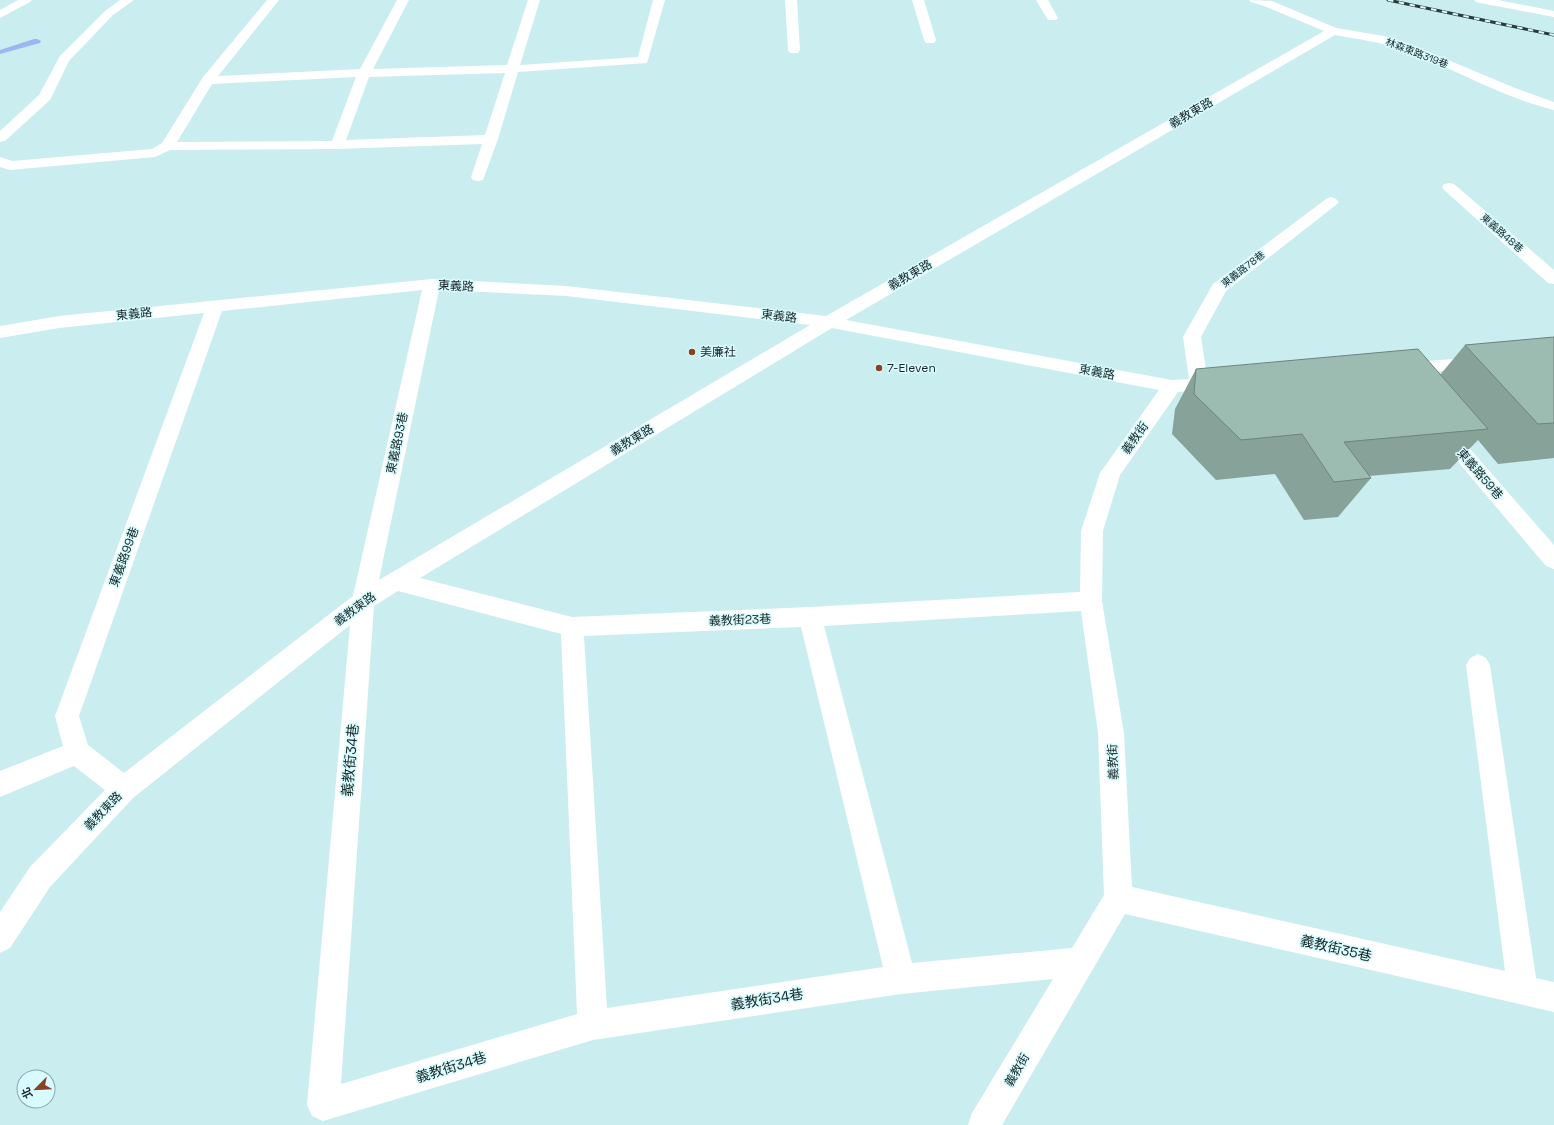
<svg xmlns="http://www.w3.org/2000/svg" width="1554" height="1125" viewBox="0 0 1554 1125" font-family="'Space Grotesk','Noto Sans TC',sans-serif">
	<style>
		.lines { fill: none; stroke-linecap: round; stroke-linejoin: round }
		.stream { fill: #9bb6f5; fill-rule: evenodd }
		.minor { fill: #fff; fill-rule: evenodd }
		.major { fill: #fff; fill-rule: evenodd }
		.rail-casing { stroke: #2a3a3b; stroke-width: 3 }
		.rail { stroke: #d7fbfe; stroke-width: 2; stroke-dasharray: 5.5; stroke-linecap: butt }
		.wall { fill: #87a298 }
		.building { fill: #9dbcb1; stroke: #6e847c }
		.poi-dot { fill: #89421f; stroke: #d7fbfe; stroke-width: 1.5 }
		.labels { text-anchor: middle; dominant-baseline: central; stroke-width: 3; stroke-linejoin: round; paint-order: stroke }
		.far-street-label { font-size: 10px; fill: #182627; stroke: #d7fbfe }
		.street-label { font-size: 12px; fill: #182627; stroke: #d7fbfe }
		.poi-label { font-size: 12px; fill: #182627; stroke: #d7fbfe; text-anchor: start }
		.near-street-label { font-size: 14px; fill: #182627; stroke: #d7fbfe }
	</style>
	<rect width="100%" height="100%" fill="#caedf0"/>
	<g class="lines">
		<polygon class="stream" points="34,39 37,39 41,41 40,43 0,54 0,50"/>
		<g class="minor">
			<polygon points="18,0 32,0 30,2 0,18 0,10"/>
			<polygon points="120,0 134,0 113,15 69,61 50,100 5,141 0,142 0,131 39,95 60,56 105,11"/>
			<path d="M267,0H279L218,76L360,69L397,0H409L373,69L507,65L528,0H540L520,65L638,57L653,0H665L647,63L518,72L498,139L483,180L478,181L473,180L471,177L482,144L337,149L170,150L155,157L10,170L0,167V157L12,161L152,149L162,143L203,77ZM505,73L485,135L346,140L369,77ZM356,77L332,141L177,142L212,84Z"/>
			<polygon points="785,0 797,0 800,50 798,53 790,53 788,50"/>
			<polygon points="912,0 924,0 936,40 934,43 926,43 924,40"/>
			<polygon points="1036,0 1048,0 1058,18 1056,20 1048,20"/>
			<path d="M1249,0L1272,1L1336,28L1384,36L1410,44L1515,88L1554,102V110C1500,97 1452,67 1401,49C1379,42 1357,39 1335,35L846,320L1172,380L1189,379L1183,337L1213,284L1326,199L1331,197L1336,199L1339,202L1336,205L1226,291L1201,337L1207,377H1218L1225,378L1227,383L1225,388L1218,389L1178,392L1120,475L1103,531L1102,601L1124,733L1132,887L1505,971L1466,665L1470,658L1478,654L1486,658L1490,665L1536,978L1554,982V1012L1125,914L1002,1125H968L972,1113L1053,979L901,994L593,1040L323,1121L312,1116L307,1105L350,625L133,798L50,887L10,948L0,953V912L30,867L105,790L74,766L0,797V771L63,746L55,716L204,313L59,328L0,338V326L59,316L432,279L566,286L826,316L1324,31L1264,6L1251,2ZM422,290L353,596L124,773L88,745L79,716L222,311ZM439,290L566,296L810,325L379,580ZM832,328L1159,390L1100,473L1081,531L1080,592L810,607L572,617L420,578ZM398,591L561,634L577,1014L341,1084L374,606ZM1081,611L1098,733L1104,895L1072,948L912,963L824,626ZM801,627L883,967L607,1008L584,636Z"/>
			<polygon points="1449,183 1454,184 1554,270 1554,284 1548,283 1444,190 1442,187 1444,184"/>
			<polygon points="1477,357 1483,359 1486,363 1483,367 1404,375 1398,373 1395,369 1398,365 1404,363"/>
			<polygon points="1444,425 1451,427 1554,545 1554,569 1546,566 1437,437 1434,432 1437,427"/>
		</g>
		<polygon class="major" points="1474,0 1498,0 1554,11 1554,17 1480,3 1476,2"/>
		<g class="rail-casing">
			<polyline id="rail" points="1388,0 1554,35"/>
		</g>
		<use href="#rail" class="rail"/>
	</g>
	<polygon class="wall" points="1554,337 1554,458 1498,464 1478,440 1450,469 1369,476 1371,478 1338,517 1304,520 1275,474 1216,480 1172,434 1175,409 1196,369 1440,375 1465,345"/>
	<g class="building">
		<polygon points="1554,337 1554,423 1538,424 1465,345"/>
		<polygon points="1418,349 1488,429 1344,442 1371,478 1334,482 1302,434 1241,440 1194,394 1196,369"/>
	</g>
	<g class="poi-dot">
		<circle cx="692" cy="352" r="4"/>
		<circle cx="879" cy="368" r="4"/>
	</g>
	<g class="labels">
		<g class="far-street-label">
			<text transform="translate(1417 53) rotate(21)">林森東路319巷</text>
			<text transform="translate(1502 233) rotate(41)">東義路48巷</text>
			<text transform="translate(1243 269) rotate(-38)">東義路78巷</text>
		</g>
		<g class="street-label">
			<text transform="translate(1191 113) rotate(-30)">義教東路</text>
			<text transform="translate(910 275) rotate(-30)">義教東路</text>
			<text transform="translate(456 286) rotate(3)">東義路</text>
			<text transform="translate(134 314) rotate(-6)">東義路</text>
			<text transform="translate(779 316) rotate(7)">東義路</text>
			<text transform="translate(1097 372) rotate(11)">東義路</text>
			<text transform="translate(1135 438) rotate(-54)">義教街</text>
			<text transform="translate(632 440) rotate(-31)">義教東路</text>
			<text transform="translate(397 443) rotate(-78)">東義路93巷</text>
			<text transform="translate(1480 474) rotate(49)">東義路59巷</text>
			<text transform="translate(124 557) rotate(-70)">東義路99巷</text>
			<text transform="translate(355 609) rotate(-36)">義教東路</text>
			<text transform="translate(740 620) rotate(-2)">義教街23巷</text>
			<text transform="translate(1113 762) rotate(-92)">義教街</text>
			<text transform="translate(103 811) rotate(-46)">義教東路</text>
			<text transform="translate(1017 1070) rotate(-60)">義教街</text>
		</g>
		<g class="poi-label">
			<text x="700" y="352">美廉社</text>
			<text x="887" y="368">7-Eleven</text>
		</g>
		<g class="near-street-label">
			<text transform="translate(350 760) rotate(-85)">義教街34巷</text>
			<text transform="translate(1336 948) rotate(13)">義教街35巷</text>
			<text transform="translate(767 999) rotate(-9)">義教街34巷</text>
			<text transform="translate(451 1067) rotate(-17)">義教街34巷</text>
		</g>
	</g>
	<g transform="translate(36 1089) rotate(246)"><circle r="19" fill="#d7fbfe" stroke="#8ba6a8"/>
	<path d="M0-3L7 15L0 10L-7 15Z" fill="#89421f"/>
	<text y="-6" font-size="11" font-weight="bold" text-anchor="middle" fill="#182627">北</text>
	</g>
</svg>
